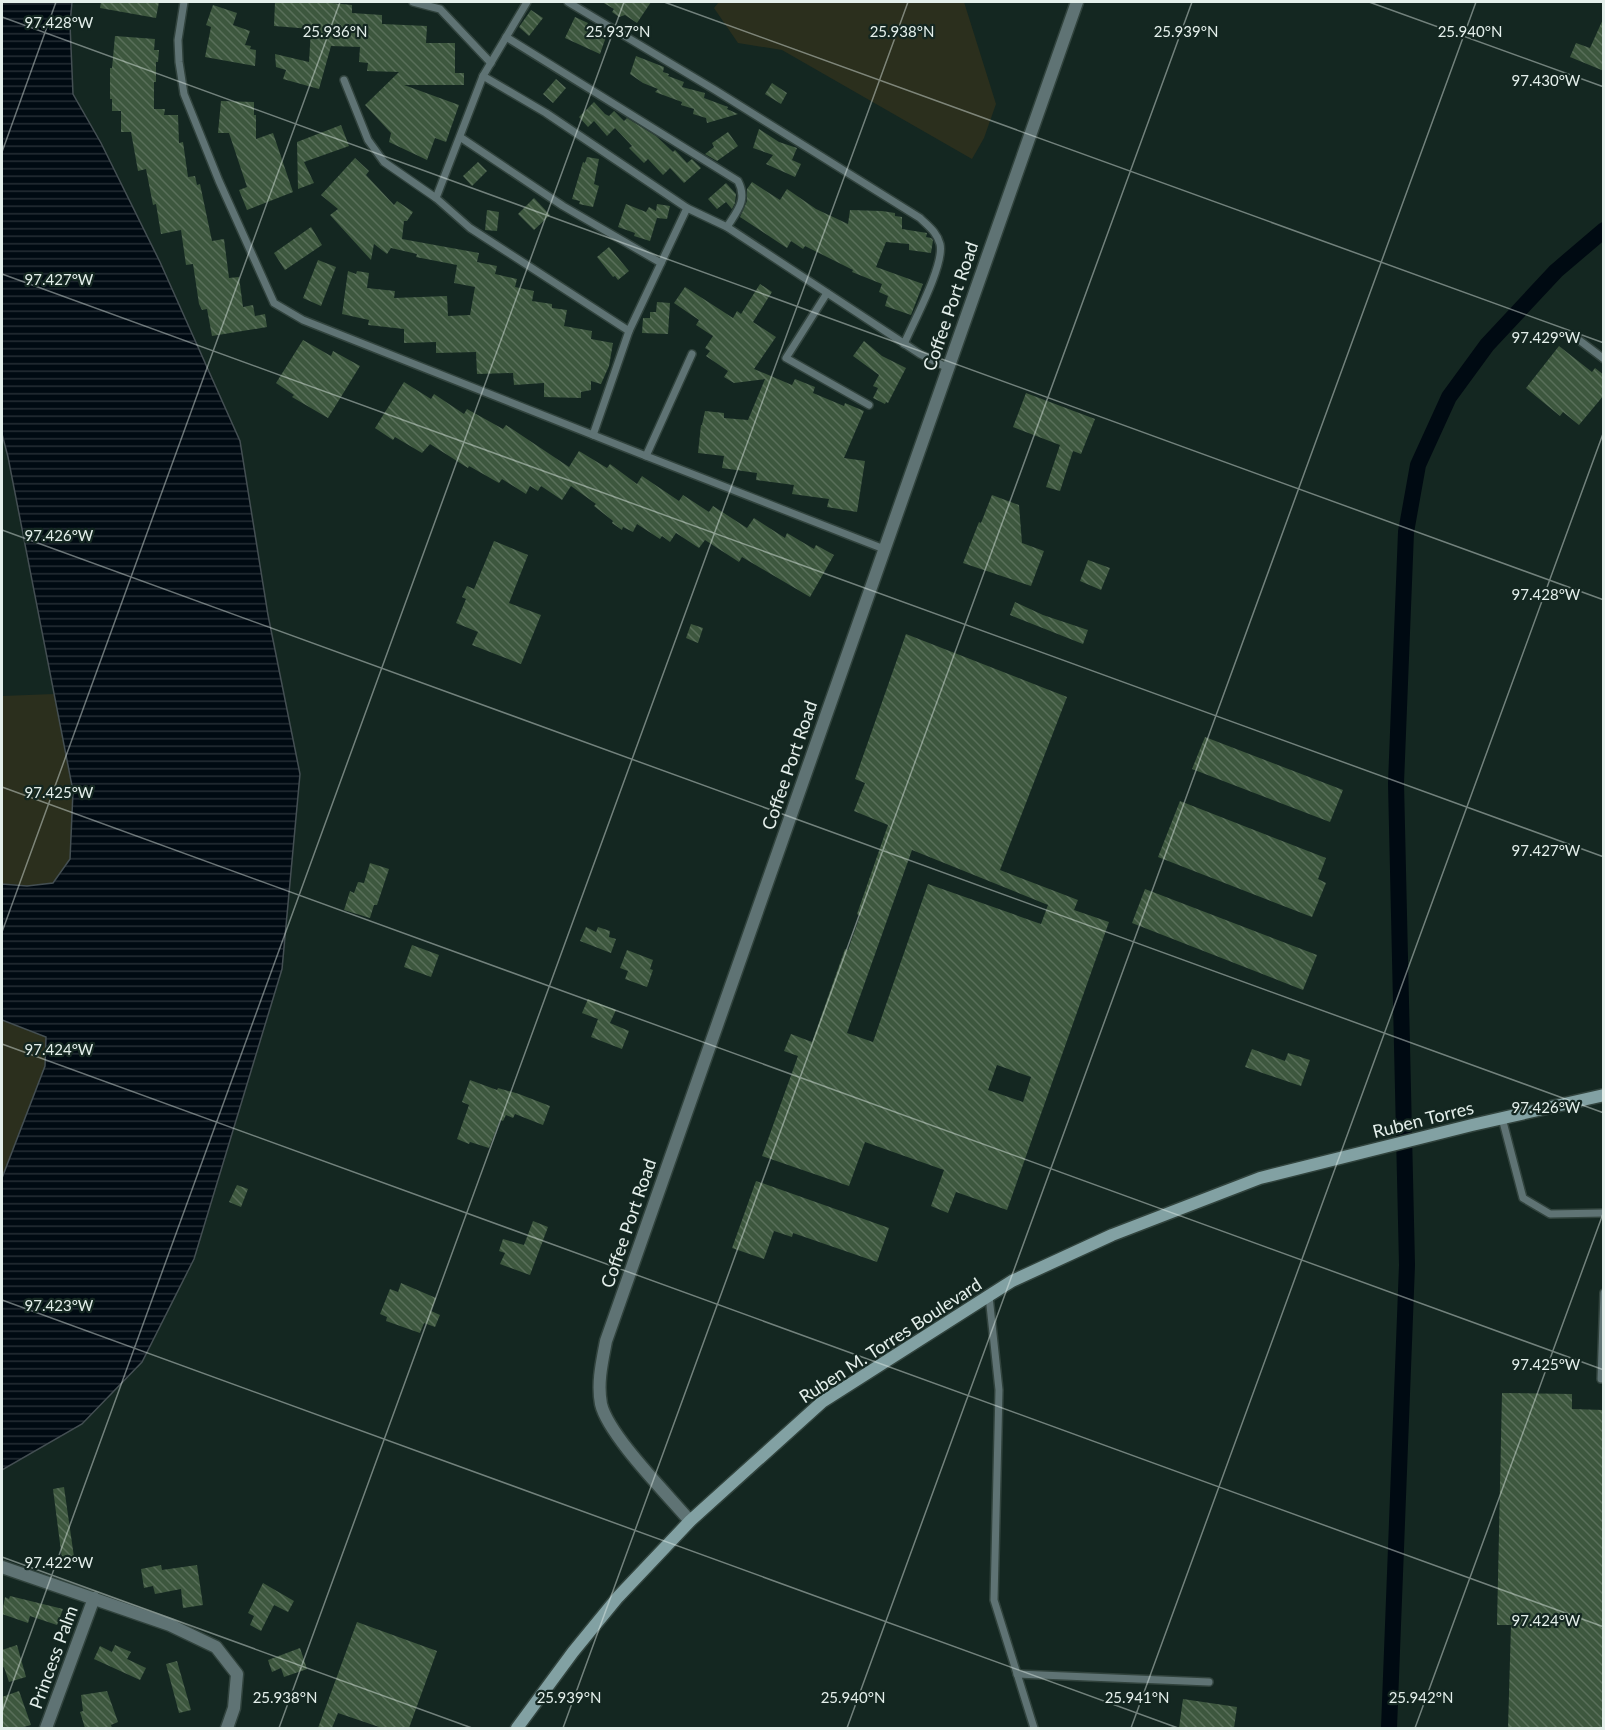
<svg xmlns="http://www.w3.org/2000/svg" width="1605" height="1730" viewBox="0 0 1605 1730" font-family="Lato,sans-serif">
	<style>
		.grass { fill: #2b2f1d }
		.water { fill: url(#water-rules); stroke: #444f53; stroke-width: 1.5 }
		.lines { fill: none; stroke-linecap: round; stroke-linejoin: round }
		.canal { stroke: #000a12; stroke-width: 16 }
		.building { fill: url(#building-back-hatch); fill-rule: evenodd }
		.service-casing { stroke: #31433d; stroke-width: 10 }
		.minor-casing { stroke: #31433d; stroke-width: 15 }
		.tertiary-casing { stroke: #31433d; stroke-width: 15 }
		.secondary-casing { stroke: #31433d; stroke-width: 15 }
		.service { stroke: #5f7374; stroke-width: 7 }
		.minor { stroke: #5f7374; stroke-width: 12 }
		.tertiary { stroke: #5f7374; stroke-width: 12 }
		.secondary { stroke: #82a1a3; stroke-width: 12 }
		.ticks { fill: none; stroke: #e4efeb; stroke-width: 1.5; stroke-opacity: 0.45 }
		.labels { text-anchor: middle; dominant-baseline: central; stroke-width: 4.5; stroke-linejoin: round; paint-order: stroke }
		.street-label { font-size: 18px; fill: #e4efeb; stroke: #142721 }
		.ticks-label { font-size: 15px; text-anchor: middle; fill: #e4efeb; stroke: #142721; stroke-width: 4.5; stroke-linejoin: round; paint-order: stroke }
	</style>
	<defs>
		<pattern id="water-rules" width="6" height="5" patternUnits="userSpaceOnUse" patternTransform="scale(1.5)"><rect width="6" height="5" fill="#000a12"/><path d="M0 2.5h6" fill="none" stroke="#252e35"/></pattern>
		<pattern id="building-back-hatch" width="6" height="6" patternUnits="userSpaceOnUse" patternTransform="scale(1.5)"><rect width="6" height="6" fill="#3d573e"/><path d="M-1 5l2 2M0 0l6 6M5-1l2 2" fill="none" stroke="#596f5a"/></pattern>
	</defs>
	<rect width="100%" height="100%" fill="#142721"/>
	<g class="grass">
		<polygon points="719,2 964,2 996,104 984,138 972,159 782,50 738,43 714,8"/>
		<polygon points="54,694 73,791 70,859 53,883 27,886 2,884 2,696"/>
		<polygon points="2,1020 46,1037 45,1066 2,1178"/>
	</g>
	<polygon class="water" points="2,2 72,2 70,24 73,94 101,143 160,262 240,441 268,615 300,774 282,969 194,1259 142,1362 82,1424 2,1470 2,1178 45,1066 46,1037 2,1020 2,884 27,886 53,883 70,859 73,791 8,457 2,434"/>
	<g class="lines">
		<polyline class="canal" points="1389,1728 1407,1265 1396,783 1406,532 1418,465 1449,397 1487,345 1556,271 1604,230"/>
	</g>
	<g class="building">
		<polygon points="101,2 159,2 156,18 100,8"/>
		<polygon points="275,2 321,2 352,5 352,13 382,15 382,24 427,26 426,43 455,43 455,73 464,73 464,85 404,85 459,105 446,142 435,138 427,160 389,142 391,133 365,105 399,72 367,71 368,63 359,62 360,47 331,46 319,89 283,79 286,70 276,67 275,54 309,62 311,29 274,26"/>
		<polygon points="602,2 651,2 637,23 625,15 619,17 612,12 614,9"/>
		<polygon points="213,5 237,13 233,25 250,31 245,45 251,46 250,49 256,50 255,66 205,57 211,27 206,25"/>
		<polygon points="531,10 543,18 529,36 519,27"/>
		<polygon points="575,17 588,23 585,29 606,37 600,54 565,38"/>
		<polygon points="1604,17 1604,71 1570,57 1576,43 1590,48"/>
		<polygon points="115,36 155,39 154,50 159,50 158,62 156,62 156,82 154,82 154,109 165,109 164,115 178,115 179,143 183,142 188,177 195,176 197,185 200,184 212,241 224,239 229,278 239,277 243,307 253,305 255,316 265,314 267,327 212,336 207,309 202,310 199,304 193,264 186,265 181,230 161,234 156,204 153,205 146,169 138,171 131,132 121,132 121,111 112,111 112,99 110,99 110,68 112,68"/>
		<polygon points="636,56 664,67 663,72 669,74 668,76 684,82 682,87 705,93 704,98 728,107 727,109 738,114 707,123 706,118 693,114 694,109 681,105 682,102 655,92 658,89 643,83 630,74"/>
		<polygon points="556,79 566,88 553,103 543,94"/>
		<polygon points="772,83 787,93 781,104 765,94"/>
		<polygon points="221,101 254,102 254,115 256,115 256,139 273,133 293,192 247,210 239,190 247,187 229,133 218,133"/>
		<polygon points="594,102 605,114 609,116 614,111 624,121 627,118 656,136 673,152 675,150 687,163 692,159 701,168 684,183 670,168 663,175 648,159 644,163 629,148 632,146 615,128 607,136 594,121 588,127 579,117"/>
		<polygon points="341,125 349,146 304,162 314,183 298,189 297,142"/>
		<polygon points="759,129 779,142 797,148 792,160 801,164 795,177 766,164 773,155 753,148"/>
		<polygon points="728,132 738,146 717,161 705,154 714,147 712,143"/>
		<polygon points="587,157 599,159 594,184 599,186 593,207 579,204 580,201 572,199 583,162 585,163"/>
		<polygon points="355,158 369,171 366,175 394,205 397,201 413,212 407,221 404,221 402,239 479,253 477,262 497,266 495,274 517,279 515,287 534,291 532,301 552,304 552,308 567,310 564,326 592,331 591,339 613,343 609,366 601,384 591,381 591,390 581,392 581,398 544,397 544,383 514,385 513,373 477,374 476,352 436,353 436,342 404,343 404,329 368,325 369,320 342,314 348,271 356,274 357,271 369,273 367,288 395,291 394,298 447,296 448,316 470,315 475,287 454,283 457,265 416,257 417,254 391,248 387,254 374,244 371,260 330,215 338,209 321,195"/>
		<polygon points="478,162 487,171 472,186 463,176"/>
		<polygon points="752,182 780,200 787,189 816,209 848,224 850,210 882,211 895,213 895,216 902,217 902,229 927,233 926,237 931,238 933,240 931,253 909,250 909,244 886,242 876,267 923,284 911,315 885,306 888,296 879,292 882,284 852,272 853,270 805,246 803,249 791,241 787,248 740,217 747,201 747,189"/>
		<polygon points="726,183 736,194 735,203 732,209 726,202 717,209 708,199"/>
		<polygon points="534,198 550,215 534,230 518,214"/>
		<polygon points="626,204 646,212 649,207 656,211 657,204 670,206 667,219 657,218 650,241 634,236 635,233 618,227"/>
		<polygon points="487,210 499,212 497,231 485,230"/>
		<polygon points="311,227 322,245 285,270 274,253"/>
		<polygon points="609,247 629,271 618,280 615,276 613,277 597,257"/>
		<polygon points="318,260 336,267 321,306 303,298"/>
		<polygon points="760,284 772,292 753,322 776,337 754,369 792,385 795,379 815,387 813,393 844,406 845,403 864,411 844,458 865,461 857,512 827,507 829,499 792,494 794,485 756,480 757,473 722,468 724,456 698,453 701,425 702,425 705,411 724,413 724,418 748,420 765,379 734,383 724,377 728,371 706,356 710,351 705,348 713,336 696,325 699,320 674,303 685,287 733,318 737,311 741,314"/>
		<polygon points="657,302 670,303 668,334 642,333 643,318 650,318 650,312 656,312"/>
		<polygon points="303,340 331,356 333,351 360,366 328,418 292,397 294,395 276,383"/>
		<polygon points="864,341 882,356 906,368 888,403 886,402 885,404 873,398 878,388 873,386 879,375 853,356"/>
		<polygon points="1559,346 1592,372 1595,368 1604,375 1604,395 1579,425 1563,412 1560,416 1526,388"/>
		<polygon points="404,382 431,399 434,394 464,414 467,409 503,429 506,425 569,467 579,451 607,468 610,464 637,484 642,476 679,501 683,495 709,512 713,506 747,528 754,518 785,538 787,533 814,549 816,545 834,555 810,597 742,557 739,562 705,540 699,548 676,533 670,542 662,536 660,539 637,524 633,532 623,527 622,530 612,523 613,521 594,506 596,504 571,486 562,500 541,486 538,491 530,486 526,494 502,479 499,483 469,466 468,468 430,444 422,453 395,437 393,440 375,428"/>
		<polygon points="1026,393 1095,419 1081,454 1073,451 1060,491 1046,487 1060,445 1013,427"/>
		<polygon points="992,495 1019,505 1022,543 1044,551 1031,586 963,563 979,522 981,523"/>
		<polygon points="494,541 528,555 509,603 541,615 521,664 472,645 478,632 456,623 466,599 462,597 467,586 474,589"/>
		<polygon points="1088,560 1110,568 1101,590 1080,581"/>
		<polygon points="1015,602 1043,615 1088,630 1083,644 1010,615"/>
		<polygon points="691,624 703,628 698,643 686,638"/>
		<path d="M906,634L1067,697L1000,870L1078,900L1074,910L1109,922L1007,1210L956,1192L948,1213L931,1206L944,1170L865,1142L849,1186L762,1156L798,1056L784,1051L791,1034L812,1042L845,949L848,950L860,916L857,914L888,825L854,811L865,783L855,779ZM912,850L1048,905L1041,924L928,884L873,1042L847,1033ZM997,1065L1031,1077L1023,1102L988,1090Z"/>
		<polygon points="1205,737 1343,790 1330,822 1192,769"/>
		<polygon points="1180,801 1326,858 1318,879 1326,883 1312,917 1158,857"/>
		<polygon points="370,863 389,869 377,905 374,905 370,918 344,910 350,891 354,893 358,882 364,883"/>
		<polygon points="1145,889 1317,955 1303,990 1132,923"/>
		<polygon points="586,927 596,932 598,927 610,931 609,937 616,939 611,953 580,941"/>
		<polygon points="412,945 439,955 431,977 404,967"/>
		<polygon points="627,950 653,960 650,969 653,970 647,987 625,979 628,971 620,968"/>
		<polygon points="588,999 616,1010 610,1023 629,1031 622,1049 591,1037 598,1019 582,1013"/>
		<polygon points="1252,1049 1285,1061 1288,1053 1310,1060 1301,1086 1245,1067"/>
		<polygon points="470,1080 497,1090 498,1088 519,1094 550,1106 543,1125 515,1114 513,1118 506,1115 503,1121 500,1120 489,1148 470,1142 469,1144 457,1139 469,1105 462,1102"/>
		<polygon points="756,1181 889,1228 877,1262 793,1233 792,1237 774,1231 764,1259 732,1248"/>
		<polygon points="237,1185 248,1189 241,1207 229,1202"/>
		<polygon points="533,1221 548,1227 530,1275 500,1264 505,1253 499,1251 503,1239 524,1245"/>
		<polygon points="401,1283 436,1298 431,1311 440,1315 435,1327 424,1323 420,1333 386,1321 387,1317 380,1314 390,1289 398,1292"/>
		<polygon points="1502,1393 1572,1394 1572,1409 1604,1410 1604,1728 1508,1728 1511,1625 1497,1625"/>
		<polygon points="64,1487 74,1557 62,1559 53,1489"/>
		<polygon points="161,1565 162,1570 197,1565 203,1605 183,1608 181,1589 155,1594 153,1586 144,1588 141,1569"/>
		<polygon points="263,1583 294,1601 288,1612 274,1605 261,1631 250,1625 254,1616 248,1613"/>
		<polygon points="10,1596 63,1609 57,1625 30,1616 28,1623 2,1614 5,1597 9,1599"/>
		<polygon points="357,1622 437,1651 409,1728 382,1728 338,1713 332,1728 318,1728"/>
		<polygon points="17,1645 26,1677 9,1682 4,1667 2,1668 2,1650"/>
		<polygon points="115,1645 131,1652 127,1659 146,1668 140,1680 94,1659 100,1646 112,1652"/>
		<polygon points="300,1648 307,1669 284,1677 281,1668 272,1672 268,1660"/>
		<polygon points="177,1661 191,1710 179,1713 166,1664"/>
		<polygon points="19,1691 31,1725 20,1728 2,1728 2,1697"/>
		<polygon points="107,1691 118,1722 111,1725 112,1728 85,1728 80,1712 83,1711 81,1695"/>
		<polygon points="1183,1699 1237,1707 1234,1728 1179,1728"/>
	</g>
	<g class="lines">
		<g class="service-casing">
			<g id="service">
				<polyline points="184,2 178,40 179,62 184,94 219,181 274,303 303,320 646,456"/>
				<polyline points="413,2 440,9 491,63"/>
				<polyline points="527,2 483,76 546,113 687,208 727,227 920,354 948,368"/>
				<path d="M568,2L715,90L920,218C928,226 937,232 940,244C945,264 913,323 904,344"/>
				<path d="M506,37L738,181C748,200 737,211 727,227"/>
				<polyline points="483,76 436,198 470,228 629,331 687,208"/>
				<polyline points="344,80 368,140 384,162 436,198"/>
				<polyline points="460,137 563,206 661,263"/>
				<polyline points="827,293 786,358 869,405"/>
				<polyline points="1579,340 1604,359"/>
				<polyline points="692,354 646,456 884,549"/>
				<polyline points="593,435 629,331"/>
				<polyline points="1502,1118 1523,1198 1550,1214 1604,1213"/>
				<polyline points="1604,1293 1601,1379 1604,1379"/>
				<polyline points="989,1296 999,1390 994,1600 1034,1728"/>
				<polyline points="1017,1674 1209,1682"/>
			</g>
		</g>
		<g class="minor-casing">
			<g id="minor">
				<polyline points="2,1567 170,1625 216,1647 237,1674 234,1708 227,1728"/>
				<polyline points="46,1728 94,1598"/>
			</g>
		</g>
		<g class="tertiary-casing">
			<path id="tertiary" d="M690,1521C668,1495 608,1435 601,1404C597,1383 602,1362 606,1341L1077,2"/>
		</g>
		<g class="secondary-casing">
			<polyline id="secondary" points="517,1728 573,1652 618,1597 690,1521 822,1402 1012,1281 1112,1235 1260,1178 1472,1125 1604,1095"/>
		</g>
		<use href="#service" class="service"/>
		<use href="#minor" class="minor"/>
		<use href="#tertiary" class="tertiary"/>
		<use href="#secondary" class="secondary"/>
	</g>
	<path class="ticks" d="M664,2L1604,343M1369,2L1604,87M2,17L1604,600M2,152L56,2M2,274L1604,857M2,530L1604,1113M2,787L1604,1370M2,932L340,2M2,1044L1604,1627M2,1300L1178,1728M2,1557L472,1728M2,1712L624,2M279,1728L908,2M563,1728L1192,2M847,1728L1476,2M1131,1728L1604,431M1415,1728L1604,1211"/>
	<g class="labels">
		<g class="street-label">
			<text transform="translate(950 306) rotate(-71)">Coffee Port Road</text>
			<text transform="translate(789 765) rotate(-71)">Coffee Port Road</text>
			<text transform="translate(1423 1119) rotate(-14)">Ruben Torres</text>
			<text transform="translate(628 1223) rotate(-71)">Coffee Port Road</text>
			<text transform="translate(890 1340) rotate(-33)">Ruben M. Torres Boulevard</text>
			<text transform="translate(53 1657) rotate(-70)">Princess Palm</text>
		</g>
	</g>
	<g class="ticks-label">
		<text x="59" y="28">97.428°W</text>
		<text x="335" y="37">25.936°N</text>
		<text x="618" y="37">25.937°N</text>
		<text x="902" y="37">25.938°N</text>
		<text x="1186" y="37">25.939°N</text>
		<text x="1470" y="37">25.940°N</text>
		<text x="1546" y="86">97.430°W</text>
		<text x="59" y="285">97.427°W</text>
		<text x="1546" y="343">97.429°W</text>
		<text x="59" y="541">97.426°W</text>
		<text x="1546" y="600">97.428°W</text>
		<text x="59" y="798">97.425°W</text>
		<text x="1546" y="856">97.427°W</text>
		<text x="59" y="1055">97.424°W</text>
		<text x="1546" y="1113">97.426°W</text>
		<text x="59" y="1311">97.423°W</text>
		<text x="1546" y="1370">97.425°W</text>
		<text x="59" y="1568">97.422°W</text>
		<text x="1546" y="1626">97.424°W</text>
		<text x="285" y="1703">25.938°N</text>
		<text x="569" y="1703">25.939°N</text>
		<text x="853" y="1703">25.940°N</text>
		<text x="1137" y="1703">25.941°N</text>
		<text x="1421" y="1703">25.942°N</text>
	</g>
	<rect width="1605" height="1730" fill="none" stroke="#e4efeb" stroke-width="6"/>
</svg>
